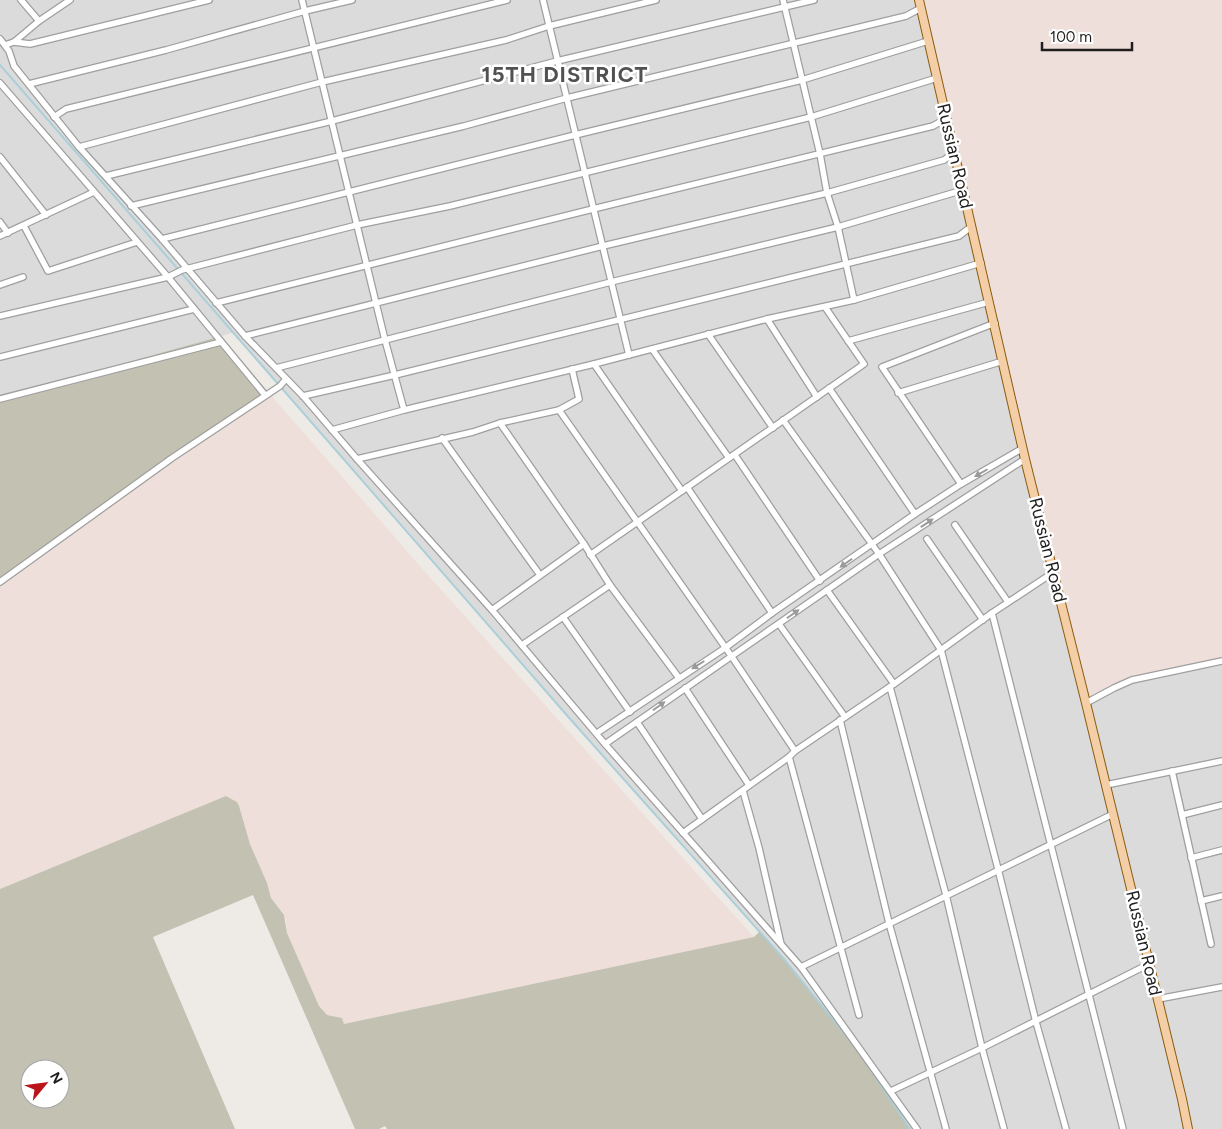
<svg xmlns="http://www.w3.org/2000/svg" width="1222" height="1129" viewBox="0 0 1222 1129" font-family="Figtree,sans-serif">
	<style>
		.residential { fill: #dcdbdc }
		.military { fill: #efdfda }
		.construction { fill: #c2c1b2; fill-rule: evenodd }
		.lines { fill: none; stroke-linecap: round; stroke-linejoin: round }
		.stream { stroke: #aacfd8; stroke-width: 2 }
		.minor-casing { stroke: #9f9f9f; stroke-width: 8 }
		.major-casing { stroke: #8b5c0e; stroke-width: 10 }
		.minor { stroke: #fff; stroke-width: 5.5 }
		.major { stroke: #f3cea6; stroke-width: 8 }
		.oneway { fill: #9a9a9a }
		.labels { text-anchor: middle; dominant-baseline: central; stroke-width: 5; stroke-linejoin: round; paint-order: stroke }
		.street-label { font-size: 18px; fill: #1e1e1e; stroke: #fff }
		.district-label { font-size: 22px; font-weight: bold; letter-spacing: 1px; fill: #515151; stroke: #fff }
	</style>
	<rect width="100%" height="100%" fill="#eeebe6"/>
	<polygon class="residential" points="0,0 919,0 1132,680 1222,661 1222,1129 1193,1129 1184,1103 1188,1129 910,1129 856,1048 783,958 571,720 282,387 232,333 0,398"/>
	<g class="military">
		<polygon points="919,0 1222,0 1222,661 1132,680 1086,703"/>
		<polygon points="269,393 427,574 754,937 344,1024 342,1018 327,1015 319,1006 287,933 286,919 281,911 271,898 267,883 250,844 239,806 234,800 226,796 0,889 0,582"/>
	</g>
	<g class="construction">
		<polygon points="221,336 269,393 0,582 0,398"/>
		<path d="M226,796L237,802L239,806L250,844L267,883L271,898L284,915L287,933L319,1006L327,1015L342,1018L344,1024L754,937L759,932L783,958L856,1048L910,1129H387L385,1126L379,1129H355L253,895L153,937L235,1129H0V889ZM30,1069H60V1099H30Z"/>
	</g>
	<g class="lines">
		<g class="stream">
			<polyline points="0,65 571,720 783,958 852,1043"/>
			<polyline points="862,1057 910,1129"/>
		</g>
		<g class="minor-casing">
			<g id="minor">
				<polyline points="21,0 39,21"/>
				<polyline points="302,0 385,340 404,410"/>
				<polyline points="543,0 629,355"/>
				<polyline points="783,0 820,154 827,193 838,227 854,300"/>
				<polyline points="0,39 9,51 14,66 79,147 162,239 245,336 303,396 357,459 492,610 605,744 801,967 917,1129"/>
				<polyline points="14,42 30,44 209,0"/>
				<polyline points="5,45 14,42 39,21 70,0"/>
				<polyline points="0,83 168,277 265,395"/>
				<polyline points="29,84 166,50 305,11 352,0"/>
				<polyline points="54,117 66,109 507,0"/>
				<polyline points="79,147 322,82 506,40 549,26 656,0"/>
				<polyline points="0,157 46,215"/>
				<polyline points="106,176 332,121 557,61 814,0"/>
				<polyline points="131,206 464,126 567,98 906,16 921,8"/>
				<polyline points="0,222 8,233"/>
				<polyline points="24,226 48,271 137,242"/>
				<polyline points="0,236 94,192"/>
				<polyline points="162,239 575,135 802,80 928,41"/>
				<polyline points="0,285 23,277"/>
				<polyline points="216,303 593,209 933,126 947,118"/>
				<polyline points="0,316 168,277 182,270 357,225 450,206 811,117 937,78"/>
				<polyline points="767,319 817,397"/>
				<polyline points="708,334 773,428"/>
				<polyline points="245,336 603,246 827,193 944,160 955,152"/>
				<polyline points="848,341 989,302"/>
				<polyline points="652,349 729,458"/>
				<polyline points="0,357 194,309"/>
				<polyline points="594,364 682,491"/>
				<polyline points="276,368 611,282 838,227 963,190"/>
				<polyline points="829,388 915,514"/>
				<polyline points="898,393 1003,361"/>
				<polyline points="303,396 395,375 959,236 972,226"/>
				<polyline points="0,399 221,342"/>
				<polyline points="559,410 732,657 795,751"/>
				<polyline points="783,420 879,554 941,650 998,869 1036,1022 1066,1129"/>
				<polyline points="500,423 584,544 610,585 679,678"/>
				<polyline points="332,430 404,410 594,364 767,319 854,300 981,263"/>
				<polyline points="442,438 540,575"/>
				<polyline points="735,455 820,581"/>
				<polyline points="357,459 473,432 500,423 559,410 579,399 572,369"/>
				<polyline points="961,484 882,367 995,323"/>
				<polyline points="687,487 772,613"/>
				<polyline points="955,525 1008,602"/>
				<polyline points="927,539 983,620"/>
				<polyline points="590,555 864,364 825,307"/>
				<polyline points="0,582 172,458 280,386 286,379"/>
				<polyline points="827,590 894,684"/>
				<polyline points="492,610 584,544"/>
				<polyline points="992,613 1123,1129"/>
				<polyline points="563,617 630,712"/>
				<polyline points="779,624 845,717"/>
				<polyline points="522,645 610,585"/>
				<polyline points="890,687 946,895 982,1048 1004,1129"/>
				<polyline points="685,688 749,785"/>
				<polyline points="1086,703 1114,688 1132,680 1222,661"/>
				<polyline points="840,720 889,923 946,1129"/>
				<polyline points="637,722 702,819"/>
				<polyline points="597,733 725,648 772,613 915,514 961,484 1023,448"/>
				<polyline points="605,744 879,554 1025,459"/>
				<polyline points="789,757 859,1015"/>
				<polyline points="1172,771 1211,944"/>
				<polyline points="1106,785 1222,761"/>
				<polyline points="743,791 759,848 781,944"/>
				<polyline points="1182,815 1222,805"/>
				<polyline points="683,833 789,757 795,751 894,684 992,613 1054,572"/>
				<polyline points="1191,858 1222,850"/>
				<polyline points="1201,901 1222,896"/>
				<polyline points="801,967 1113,814"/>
				<polyline points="1158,999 1222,987"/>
				<polyline points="891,1091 982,1048 1149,964"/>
			</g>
		</g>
		<g class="major-casing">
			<polyline id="major" points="919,0 1025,459 1086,703 1182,1099 1188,1129"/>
		</g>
		<use href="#minor" class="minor"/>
		<use href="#major" class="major"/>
	</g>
	<defs><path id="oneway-solid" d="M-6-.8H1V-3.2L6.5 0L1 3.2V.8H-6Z" transform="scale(1.25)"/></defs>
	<g class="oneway">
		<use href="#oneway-solid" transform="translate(981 473) rotate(150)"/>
		<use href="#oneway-solid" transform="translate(927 523) rotate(-33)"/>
		<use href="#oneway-solid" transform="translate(846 563) rotate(145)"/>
		<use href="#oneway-solid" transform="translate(793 614) rotate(-35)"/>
		<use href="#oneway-solid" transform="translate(698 665) rotate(148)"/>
		<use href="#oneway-solid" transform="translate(659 706) rotate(-35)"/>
	</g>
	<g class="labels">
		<g class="street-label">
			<text transform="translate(955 156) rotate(77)">Russian Road</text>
			<text transform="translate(1048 550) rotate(76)">Russian Road</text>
			<text transform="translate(1144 943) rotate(77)">Russian Road</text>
		</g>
		<g class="district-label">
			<text x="565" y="74">15TH DISTRICT</text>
		</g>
	</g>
	<g transform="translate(45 1084) rotate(61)"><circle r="24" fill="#ffffff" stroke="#a5a5a5"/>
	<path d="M0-4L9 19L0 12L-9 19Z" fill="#ba131a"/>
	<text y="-8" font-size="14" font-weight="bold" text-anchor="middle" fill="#1e1e1e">N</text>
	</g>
	<path d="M1042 42v8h90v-8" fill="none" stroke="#1e1e1e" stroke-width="2.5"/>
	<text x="1050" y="42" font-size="15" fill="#1e1e1e" stroke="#ffffff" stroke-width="4" paint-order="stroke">100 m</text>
</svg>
